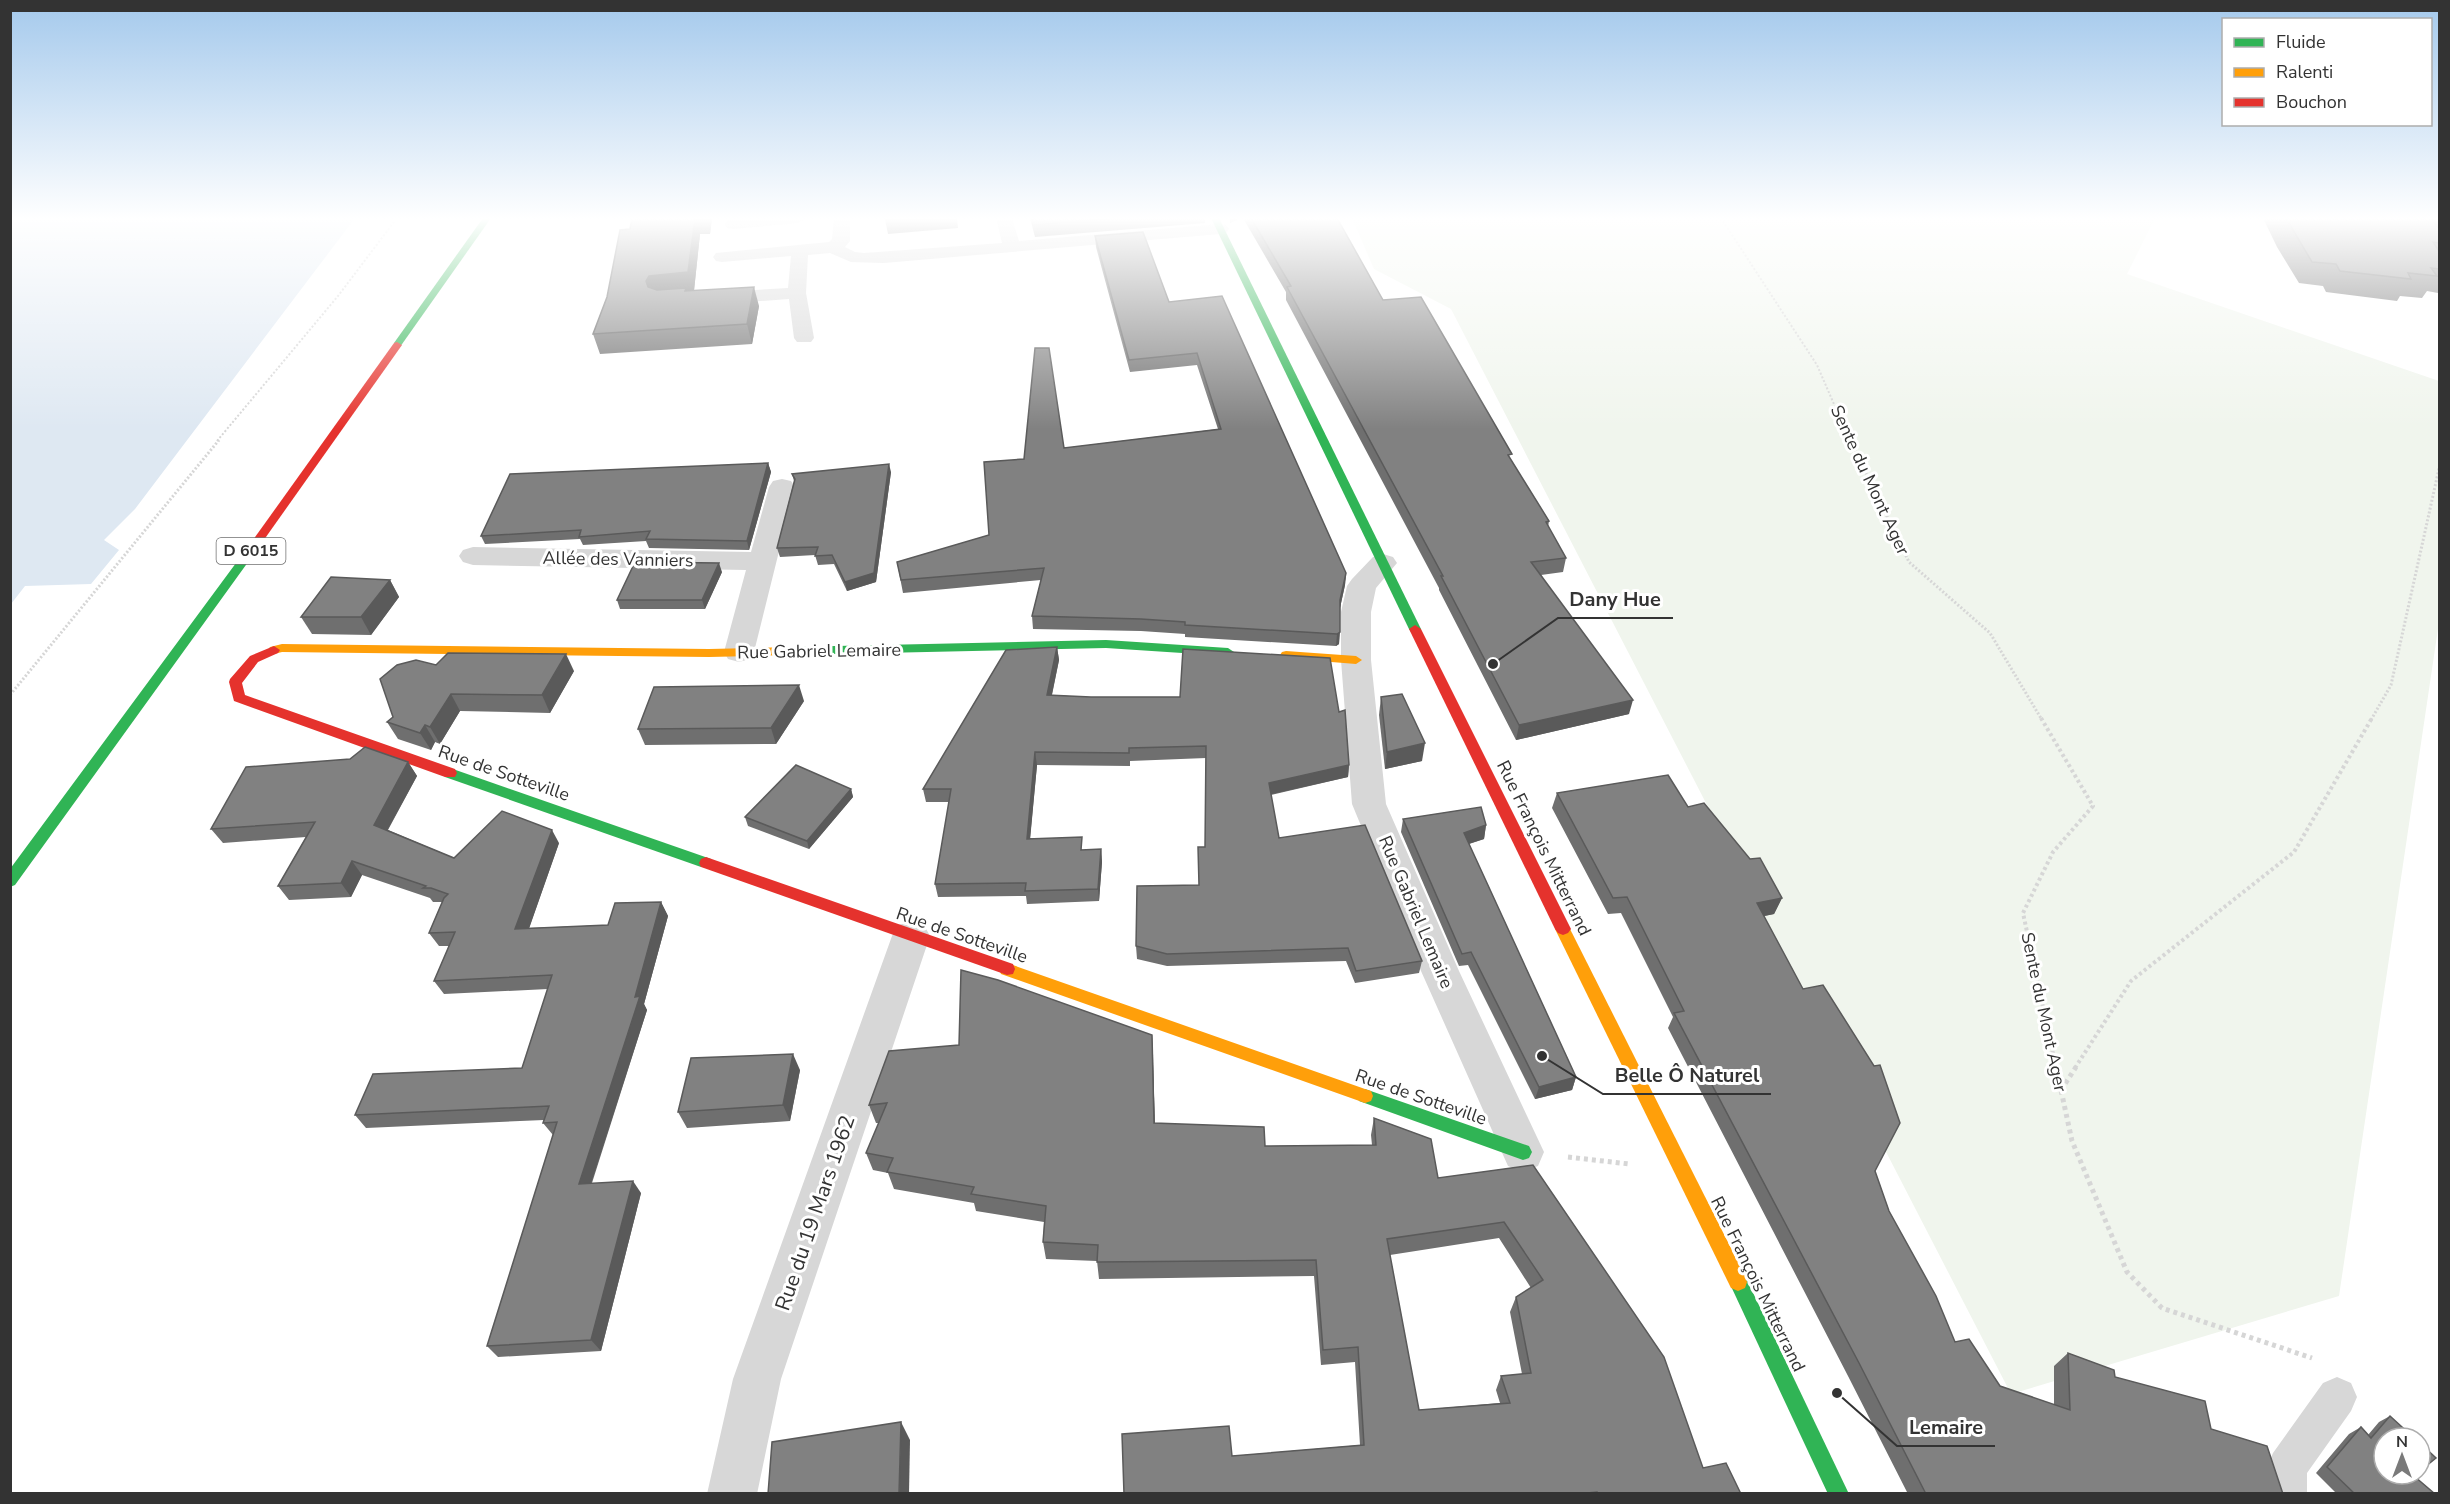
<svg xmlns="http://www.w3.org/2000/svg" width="2450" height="1504" viewBox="0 0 2450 1504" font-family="'Nunito Sans',sans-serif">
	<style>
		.green { fill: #f0f5ed }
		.water { fill: #dee8f2 }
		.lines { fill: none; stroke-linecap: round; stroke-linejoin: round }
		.path-far3 { stroke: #d6d6d6; stroke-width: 2; stroke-dasharray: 2 2; stroke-linecap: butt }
		.path-far2 { stroke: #d6d6d6; stroke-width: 3; stroke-dasharray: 2 2; stroke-linecap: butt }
		.path-far1 { stroke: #d6d6d6; stroke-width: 4; stroke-dasharray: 3 3; stroke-linecap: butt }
		.path { stroke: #d6d6d6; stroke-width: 5; stroke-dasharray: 4 4; stroke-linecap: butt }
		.lane { fill: #d7d7d7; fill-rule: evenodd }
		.street { fill: #d7d7d7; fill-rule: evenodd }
		.fast { fill: #30b455; fill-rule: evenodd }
		.slow { fill: #ff9f0a; fill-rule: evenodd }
		.jam { fill: #e5322d; fill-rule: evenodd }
		.wall { fill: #6f6f6f; fill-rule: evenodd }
		.shaded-wall { fill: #5a5a5a }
		.building { fill: #818181; stroke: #5a5a5a; stroke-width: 1.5; fill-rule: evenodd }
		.labels { text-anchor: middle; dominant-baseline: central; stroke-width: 6; stroke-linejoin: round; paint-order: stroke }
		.shield { fill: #fff; stroke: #707070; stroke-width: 1.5 }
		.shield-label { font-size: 16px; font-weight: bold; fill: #333 }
		.street-label { font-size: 18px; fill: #333; stroke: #fff }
		.near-street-label { font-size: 21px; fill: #333; stroke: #fff }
		.leader { fill: none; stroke: #333; stroke-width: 2 }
		.callout-dot { fill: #333; stroke: #fff; stroke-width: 2 }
		.callout-label { font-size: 20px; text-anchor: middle; font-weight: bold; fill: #333; stroke: #fff; stroke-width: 6; stroke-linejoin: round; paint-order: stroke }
	</style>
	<rect width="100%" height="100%" fill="#fff"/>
	<polygon class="green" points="1352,218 2155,218 2127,274 2439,381 2439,622 2339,1296 2011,1394 1451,309 1374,269"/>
	<polygon class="water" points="11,218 355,218 135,509 104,540 119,550 91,584 25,586 11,604"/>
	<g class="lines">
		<g class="path-far3">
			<polyline points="1721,218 1817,365 1850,441"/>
			<polyline points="217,441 338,296 397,218"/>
		</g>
		<g class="path-far2">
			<polyline points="1850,440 1909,562 1990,633 2042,720"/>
			<polyline points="10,695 219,440"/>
			<polyline points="2371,720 2391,685 2440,464"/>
		</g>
		<g class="path-far1">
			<polyline points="2041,718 2093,806 2053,852 2023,913 2056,1068"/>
			<polyline points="2075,1068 2131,981 2294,852 2372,718"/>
		</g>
		<g class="path">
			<polyline points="2056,1067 2072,1141 2127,1272 2162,1308 2312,1358"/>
			<polyline points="2061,1090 2076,1067"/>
			<polyline points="1568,1157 1629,1164"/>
		</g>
		<g class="lane">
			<polygon points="742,218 806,218 798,223 733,229 727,228 725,224 727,220"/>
			<polygon points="834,218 850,218 850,241 845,247 855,252 864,253 1002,243 996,218 1012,218 1019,241 1220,224 1226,225 1229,229 1226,233 1220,234 884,263 851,262 830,253 808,255 806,293 814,338 811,342 797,342 794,338 789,299 721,304 715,302 712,298 715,294 721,292 788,288 791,256 722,262 716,261 713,257 716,253 829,242 832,239"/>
			<polygon points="2337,1377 2351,1383 2357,1397 2351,1411 2307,1473 2307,1494 2265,1494 2267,1467 2273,1453 2323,1383"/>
		</g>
		<g class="street">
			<polygon points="782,479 791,481 795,487 754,652 750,659 739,662 728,659 724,652 746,570 473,565 463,562 459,556 463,550 473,547 751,552 769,487 773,481"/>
			<polygon points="1383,554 1393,557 1397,563 1376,588 1371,612 1371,660 1386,804 1459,971 1544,1152 1538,1166 1523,1172 1508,1166 1421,971 1352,804 1341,660 1341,612 1347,586 1352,579 1373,557"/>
			<polygon points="911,921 924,925 930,936 781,1379 757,1494 707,1494 733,1379 892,936 898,925"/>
		</g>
		<g class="fast">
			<polygon points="483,218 491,218 400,347 394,347 394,343"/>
			<polygon points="1211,218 1219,218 1421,629 1419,632 1411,632 1409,629"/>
			<polygon points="257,538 263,542 261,544 15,885 10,887 10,869 253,540"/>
			<polygon points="1106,640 1228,648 1234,652 1228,656 1106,648 790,655 784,651 790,647"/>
			<polygon points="450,768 711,859 713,863 711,867 701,867 445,777 443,773"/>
			<polygon points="1365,1089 1523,1144 1529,1146 1532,1152 1529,1158 1523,1160 1359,1101 1357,1096 1359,1091"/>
			<polygon points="1738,1273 1745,1276 1849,1494 1828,1494 1729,1282 1731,1276"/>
		</g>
		<g class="slow">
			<polygon points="282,644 709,649 790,647 796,651 790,655 709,657 282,652 274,654 268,650 270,647"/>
			<polygon points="1286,651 1356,656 1362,660 1356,664 1282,658 1280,655 1282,652"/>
			<polygon points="1563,923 1568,925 1745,1276 1747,1282 1745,1288 1738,1291 1731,1288 1555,929 1558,925"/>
			<polygon points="1007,963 1365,1089 1371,1091 1373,1096 1371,1101 1365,1103 1001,974 999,969 1001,964"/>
		</g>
		<g class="jam">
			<polygon points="397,342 402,345 261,544 253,544 253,540 394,343"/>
			<polygon points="1415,625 1421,629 1571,929 1568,933 1563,935 1558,933 1555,929 1409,629"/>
			<polygon points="274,646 280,650 278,653 258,662 242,683 245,695 455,769 457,773 455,777 445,777 234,701 229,682 230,679 250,656"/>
			<polygon points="706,857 1013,964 1015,969 1013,974 1007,975 701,867 699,863 701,859"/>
		</g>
	</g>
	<g class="wall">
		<polygon points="632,218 712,218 710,234 700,234 694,290 759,306 752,344 600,354 593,334 607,297 630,229"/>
		<polygon points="1030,218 1205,218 1205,223 1035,237"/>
		<polygon points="1243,218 1337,218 1383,300 1511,460 1549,521 1548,527 1566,558 1563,572 1541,575 1629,714 1516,740 1439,590 1439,588 1286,300 1286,292"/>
		<polygon points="2263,218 2439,218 2439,290 2438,293 2427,291 2422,298 2400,296 2397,301 2326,292 2323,286 2299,283 2277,247"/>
		<polygon points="1095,236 1169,302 1346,573 1345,585 1340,608 1339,644 1336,646 1185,637 1185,634 1141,631 1033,629 1032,616 1041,580 903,593 897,562 989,535 1024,459 1064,448 1218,429 1197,365 1130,372 1096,247"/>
		<polygon points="768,463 771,472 749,550 649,548 646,541 583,545 580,539 485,544 481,536"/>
		<polygon points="891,472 876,582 847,591 834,564 818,565 815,555 780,557 777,548 794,481 792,474"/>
		<polygon points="722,572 705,609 620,609 617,600"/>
		<polygon points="390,580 399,597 371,635 312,634 301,617"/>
		<polygon points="1057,647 1059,660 1052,695 1339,712 1349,765 1348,777 1271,795 1279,838 1422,961 1419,973 1355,983 1346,961 1167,966 1137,959 1136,946 1199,885 1205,847 1206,758 1130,761 1130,766 1037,765 1030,838 1083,850 1101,849 1102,862 1099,901 1027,904 1026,896 938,897 935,884 949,802 926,802 923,789"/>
		<polygon points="436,665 574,671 550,713 460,711 440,744 435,742 431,750 398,739 387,722 393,717"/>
		<polygon points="1381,697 1422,761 1385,769 1379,715"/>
		<polygon points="804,701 776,744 645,745 638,729"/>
		<polygon points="350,759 408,762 417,776 388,830 454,858 559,843 529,928 608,925 661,902 668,916 644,1004 647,1010 592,1183 641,1193 601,1351 498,1357 487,1346 553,1135 543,1123 544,1120 366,1128 355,1115 522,1068 548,989 444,994 434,981 449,946 439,946 429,933 442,902 433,902 430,898 362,875 351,897 289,900 278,886 306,837 223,843 211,829"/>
		<polygon points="851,789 853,797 809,849 748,826 745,817"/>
		<polygon points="1557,793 1688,807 1782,898 1774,914 1764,916 1875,1171 1889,1211 1955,1342 2000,1386 2054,1405 2054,1366 2068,1353 2115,1377 2211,1429 2283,1494 1908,1494 1848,1376 1668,1028 1673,1017 1621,913 1608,914 1552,808"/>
		<polygon points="1403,819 1486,825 1484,839 1469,844 1576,1077 1572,1090 1535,1099 1468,965 1459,966 1401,832"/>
		<path d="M1152,1035L1155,1123L1265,1146L1372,1145L1371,1135L1374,1118L1438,1178L1533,1165L1703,1468L1741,1494H1124L1232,1456L1360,1445L1355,1362L1321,1365L1314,1276L1099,1279L1097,1261L1046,1259L1043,1242L1044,1222L976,1211L974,1203L894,1189L888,1173L873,1170L866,1153L879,1123H876L869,1105ZM1499,1238L1531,1288L1516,1297L1510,1312L1522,1374L1501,1376L1496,1390L1500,1403L1419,1410L1390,1255Z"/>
		<polygon points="800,1070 790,1121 687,1128 678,1112"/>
		<polygon points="2390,1416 2414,1476 2435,1494 2337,1494 2316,1473 2349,1434 2361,1427 2368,1435 2379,1422"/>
	</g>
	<g class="shaded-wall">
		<polygon points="695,218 712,218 710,234 700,234 694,291 652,300 646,281"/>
		<polygon points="893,218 957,218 958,228 888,234 885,219"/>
		<polygon points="1230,218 1241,218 1230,223"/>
		<polygon points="754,287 759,306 752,344 747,324"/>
		<polygon points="768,463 771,472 749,550 747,541"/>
		<polygon points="889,464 891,472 876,582 847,591 845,582"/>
		<polygon points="719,563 722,572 705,609 702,600"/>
		<polygon points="1346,573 1345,585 1339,612 1340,600"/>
		<polygon points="390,580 399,597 371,635 361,617"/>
		<polygon points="1340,632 1339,644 1336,646 1337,634"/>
		<polygon points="1057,647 1059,660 1049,708 1047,695"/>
		<polygon points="566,654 574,671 550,713 542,695"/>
		<polygon points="799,685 804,701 776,744 771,728"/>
		<polygon points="451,694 460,711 440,744 430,727"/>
		<polygon points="1633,700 1629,714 1516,740 1519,725"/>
		<polygon points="425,725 435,742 431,750 420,733"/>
		<polygon points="1425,743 1422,761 1385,769 1387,752"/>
		<polygon points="1035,752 1037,765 1029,851 1027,839"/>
		<polygon points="408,762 417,776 383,838 374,825"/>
		<polygon points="1349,765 1348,777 1268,795 1269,783"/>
		<polygon points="851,789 853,797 809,849 807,841"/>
		<polygon points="1486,825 1484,839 1462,846 1464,833"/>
		<polygon points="552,830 559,843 524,943 515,929"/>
		<polygon points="1101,849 1102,862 1099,901 1098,889"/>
		<polygon points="352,861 362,875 351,897 341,883"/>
		<polygon points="1782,898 1774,914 1750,919 1757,903"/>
		<polygon points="661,902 668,916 644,1004 647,1010 587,1196 579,1184 635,997"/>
		<polygon points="1152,1035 1153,1053 1155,1140 1154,1123"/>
		<polygon points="793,1054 800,1070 790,1121 783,1105"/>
		<polygon points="1576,1077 1572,1090 1535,1099 1539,1087"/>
		<polygon points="633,1181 641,1193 601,1351 591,1340"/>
		<polygon points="901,1422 910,1440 909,1494 899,1494"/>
	</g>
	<g class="building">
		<polygon points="632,218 695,218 688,272 649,276 646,281 648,287 657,290 686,288 685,291 754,287 747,324 593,334 607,297 620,230 630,229"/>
		<polygon points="1032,218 1115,218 1033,225"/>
		<polygon points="1251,218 1337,218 1383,300 1421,297 1512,454 1508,455 1549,521 1546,522 1566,558 1531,562 1633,700 1519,725 1441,576 1443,576 1287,287 1291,286"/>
		<polygon points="2286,218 2431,218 2439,229 2439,243 2433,242 2439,251 2439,269 2431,268 2437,276 2408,273 2411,279 2340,271 2336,264 2312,262"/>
		<polygon points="1143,232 1169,302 1222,296 1346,573 1340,600 1340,632 1337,634 1185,625 1185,622 1141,619 1032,616 1044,568 901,580 897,562 989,535 984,462 1024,459 1035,348 1049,348 1064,448 1221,429 1197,353 1129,360 1095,236"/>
		<polygon points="768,463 747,541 646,539 650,531 579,537 581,530 481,536 510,474"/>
		<polygon points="889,464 874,573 845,582 832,555 815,556 818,547 777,548 795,479 792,474"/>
		<polygon points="635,562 719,563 702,600 617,600"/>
		<polygon points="331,577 390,580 361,617 301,617"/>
		<polygon points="1057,647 1047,695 1091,697 1180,697 1183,649 1330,658 1339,712 1345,710 1349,765 1269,783 1279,838 1365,825 1422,961 1356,971 1348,948 1167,954 1136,946 1137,886 1199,885 1198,847 1205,847 1206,746 1129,748 1129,753 1035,752 1027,839 1082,837 1081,850 1101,849 1098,889 1025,891 1026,883 935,884 951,789 923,789 1006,650"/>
		<polygon points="448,653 566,654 542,695 451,694 430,727 425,725 420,733 387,722 393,717 380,679 397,665 416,660 436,665"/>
		<polygon points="799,685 771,728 638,729 654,687"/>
		<polygon points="1402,694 1425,743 1387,752 1381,697"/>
		<polygon points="365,747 408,762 374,825 454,858 502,811 552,830 515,929 608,925 615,903 661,902 635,997 640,996 579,1184 633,1181 591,1340 487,1346 557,1122 543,1123 549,1106 355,1115 373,1074 522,1068 552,975 434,981 455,932 429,933 444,898 448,894 431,888 423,888 426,886 352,861 341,883 278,886 315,822 211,829 246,767 350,759"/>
		<polygon points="796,765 851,789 807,841 745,817"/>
		<polygon points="1668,775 1688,807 1704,803 1750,859 1760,858 1782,898 1757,903 1803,989 1823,985 1874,1066 1880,1065 1900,1123 1875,1171 1889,1211 1936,1296 1955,1342 1969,1339 2000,1386 2070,1410 2068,1353 2114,1370 2115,1377 2205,1401 2211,1429 2267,1446 2283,1494 1926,1494 1859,1363 1674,1013 1684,1011 1627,897 1613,898 1557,793"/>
		<polygon points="1481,807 1486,825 1464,833 1576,1077 1539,1087 1471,952 1462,954 1403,819"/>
		<path d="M961,970L998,980L1152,1035L1154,1123L1264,1127L1265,1146L1376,1145L1374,1118L1431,1139L1438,1178L1533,1165L1664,1357L1703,1468L1726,1463L1741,1494H1597V1492L1576,1494H1124L1122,1434L1229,1426L1232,1456L1364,1445L1358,1347L1323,1350L1316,1260L1097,1262L1098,1245L1043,1242L1046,1206L971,1194L974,1187L887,1172L893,1158L866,1153L887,1103L869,1105L889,1051L959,1045ZM1504,1222L1543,1280L1516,1297L1531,1373L1501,1376L1510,1403L1419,1410L1387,1239Z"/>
		<polygon points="793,1054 783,1105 678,1112 691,1058"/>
		<polygon points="2390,1416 2414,1438 2384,1438 2384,1474 2416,1474 2414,1476 2435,1494 2355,1494 2327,1467 2361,1427 2371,1438"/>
		<polygon points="901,1422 899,1494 768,1494 772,1442"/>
		<polygon points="2420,1443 2436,1458 2420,1471"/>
	</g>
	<linearGradient id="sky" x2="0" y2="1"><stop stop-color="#a4c9ec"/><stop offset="0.51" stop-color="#fff"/><stop offset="1" stop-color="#fff" stop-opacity="0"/></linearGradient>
	<rect width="2450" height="429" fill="url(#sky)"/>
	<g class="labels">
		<rect class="shield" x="216.5" y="538" width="69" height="26" rx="4.5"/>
		<g class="shield-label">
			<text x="251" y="551">D 6015</text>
		</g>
		<g class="street-label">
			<text transform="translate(1870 480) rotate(65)">Sente du Mont Ager</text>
			<text transform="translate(618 559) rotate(1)">Allée des Vanniers</text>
			<text transform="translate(819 651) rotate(-1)">Rue Gabriel Lemaire</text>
			<text transform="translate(504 773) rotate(19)">Rue de Sotteville</text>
			<text transform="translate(1544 848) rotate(64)">Rue François Mitterrand</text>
			<text transform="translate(1416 912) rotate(67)">Rue Gabriel Lemaire</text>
			<text transform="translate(962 935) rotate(19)">Rue de Sotteville</text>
			<text transform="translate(2044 1012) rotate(78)">Sente du Mont Ager</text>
			<text transform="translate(1421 1097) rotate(19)">Rue de Sotteville</text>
			<text transform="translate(1758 1284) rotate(64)">Rue François Mitterrand</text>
		</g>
		<g class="near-street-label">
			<text transform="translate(815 1213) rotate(-71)">Rue du 19 Mars 1962</text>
		</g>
	</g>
	<path class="leader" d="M1493 664L1558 618H1673M1542 1056L1603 1094H1771M1837 1393L1897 1446H1995"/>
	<g class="callout-dot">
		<circle cx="1493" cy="664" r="6"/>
		<circle cx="1542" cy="1056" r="6"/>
		<circle cx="1837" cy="1393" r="6"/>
	</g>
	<g class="callout-label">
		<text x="1615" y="606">Dany Hue</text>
		<text x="1687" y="1082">Belle Ô Naturel</text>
		<text x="1946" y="1434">Lemaire</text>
	</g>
	<rect width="2450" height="1504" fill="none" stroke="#333333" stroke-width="24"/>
	<rect x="2222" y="18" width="210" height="108" fill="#ffffff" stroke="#adadad" stroke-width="1.5"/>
	<rect x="2234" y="38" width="30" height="9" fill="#30b455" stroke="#adadad" stroke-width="1.5"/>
	<text x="2276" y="48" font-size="18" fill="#333333">Fluide</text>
	<rect x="2234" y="68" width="30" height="9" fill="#ff9f0a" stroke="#adadad" stroke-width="1.5"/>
	<text x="2276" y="78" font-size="18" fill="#333333">Ralenti</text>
	<rect x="2234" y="98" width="30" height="9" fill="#e5322d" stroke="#adadad" stroke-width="1.5"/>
	<text x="2276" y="108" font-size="18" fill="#333333">Bouchon</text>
	<g transform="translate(2402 1456)"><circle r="28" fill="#ffffff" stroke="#adadad" stroke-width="1.5"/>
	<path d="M0-4.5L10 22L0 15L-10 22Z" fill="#7a7a7a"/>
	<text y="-9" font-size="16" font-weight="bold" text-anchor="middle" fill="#333333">N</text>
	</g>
</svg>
